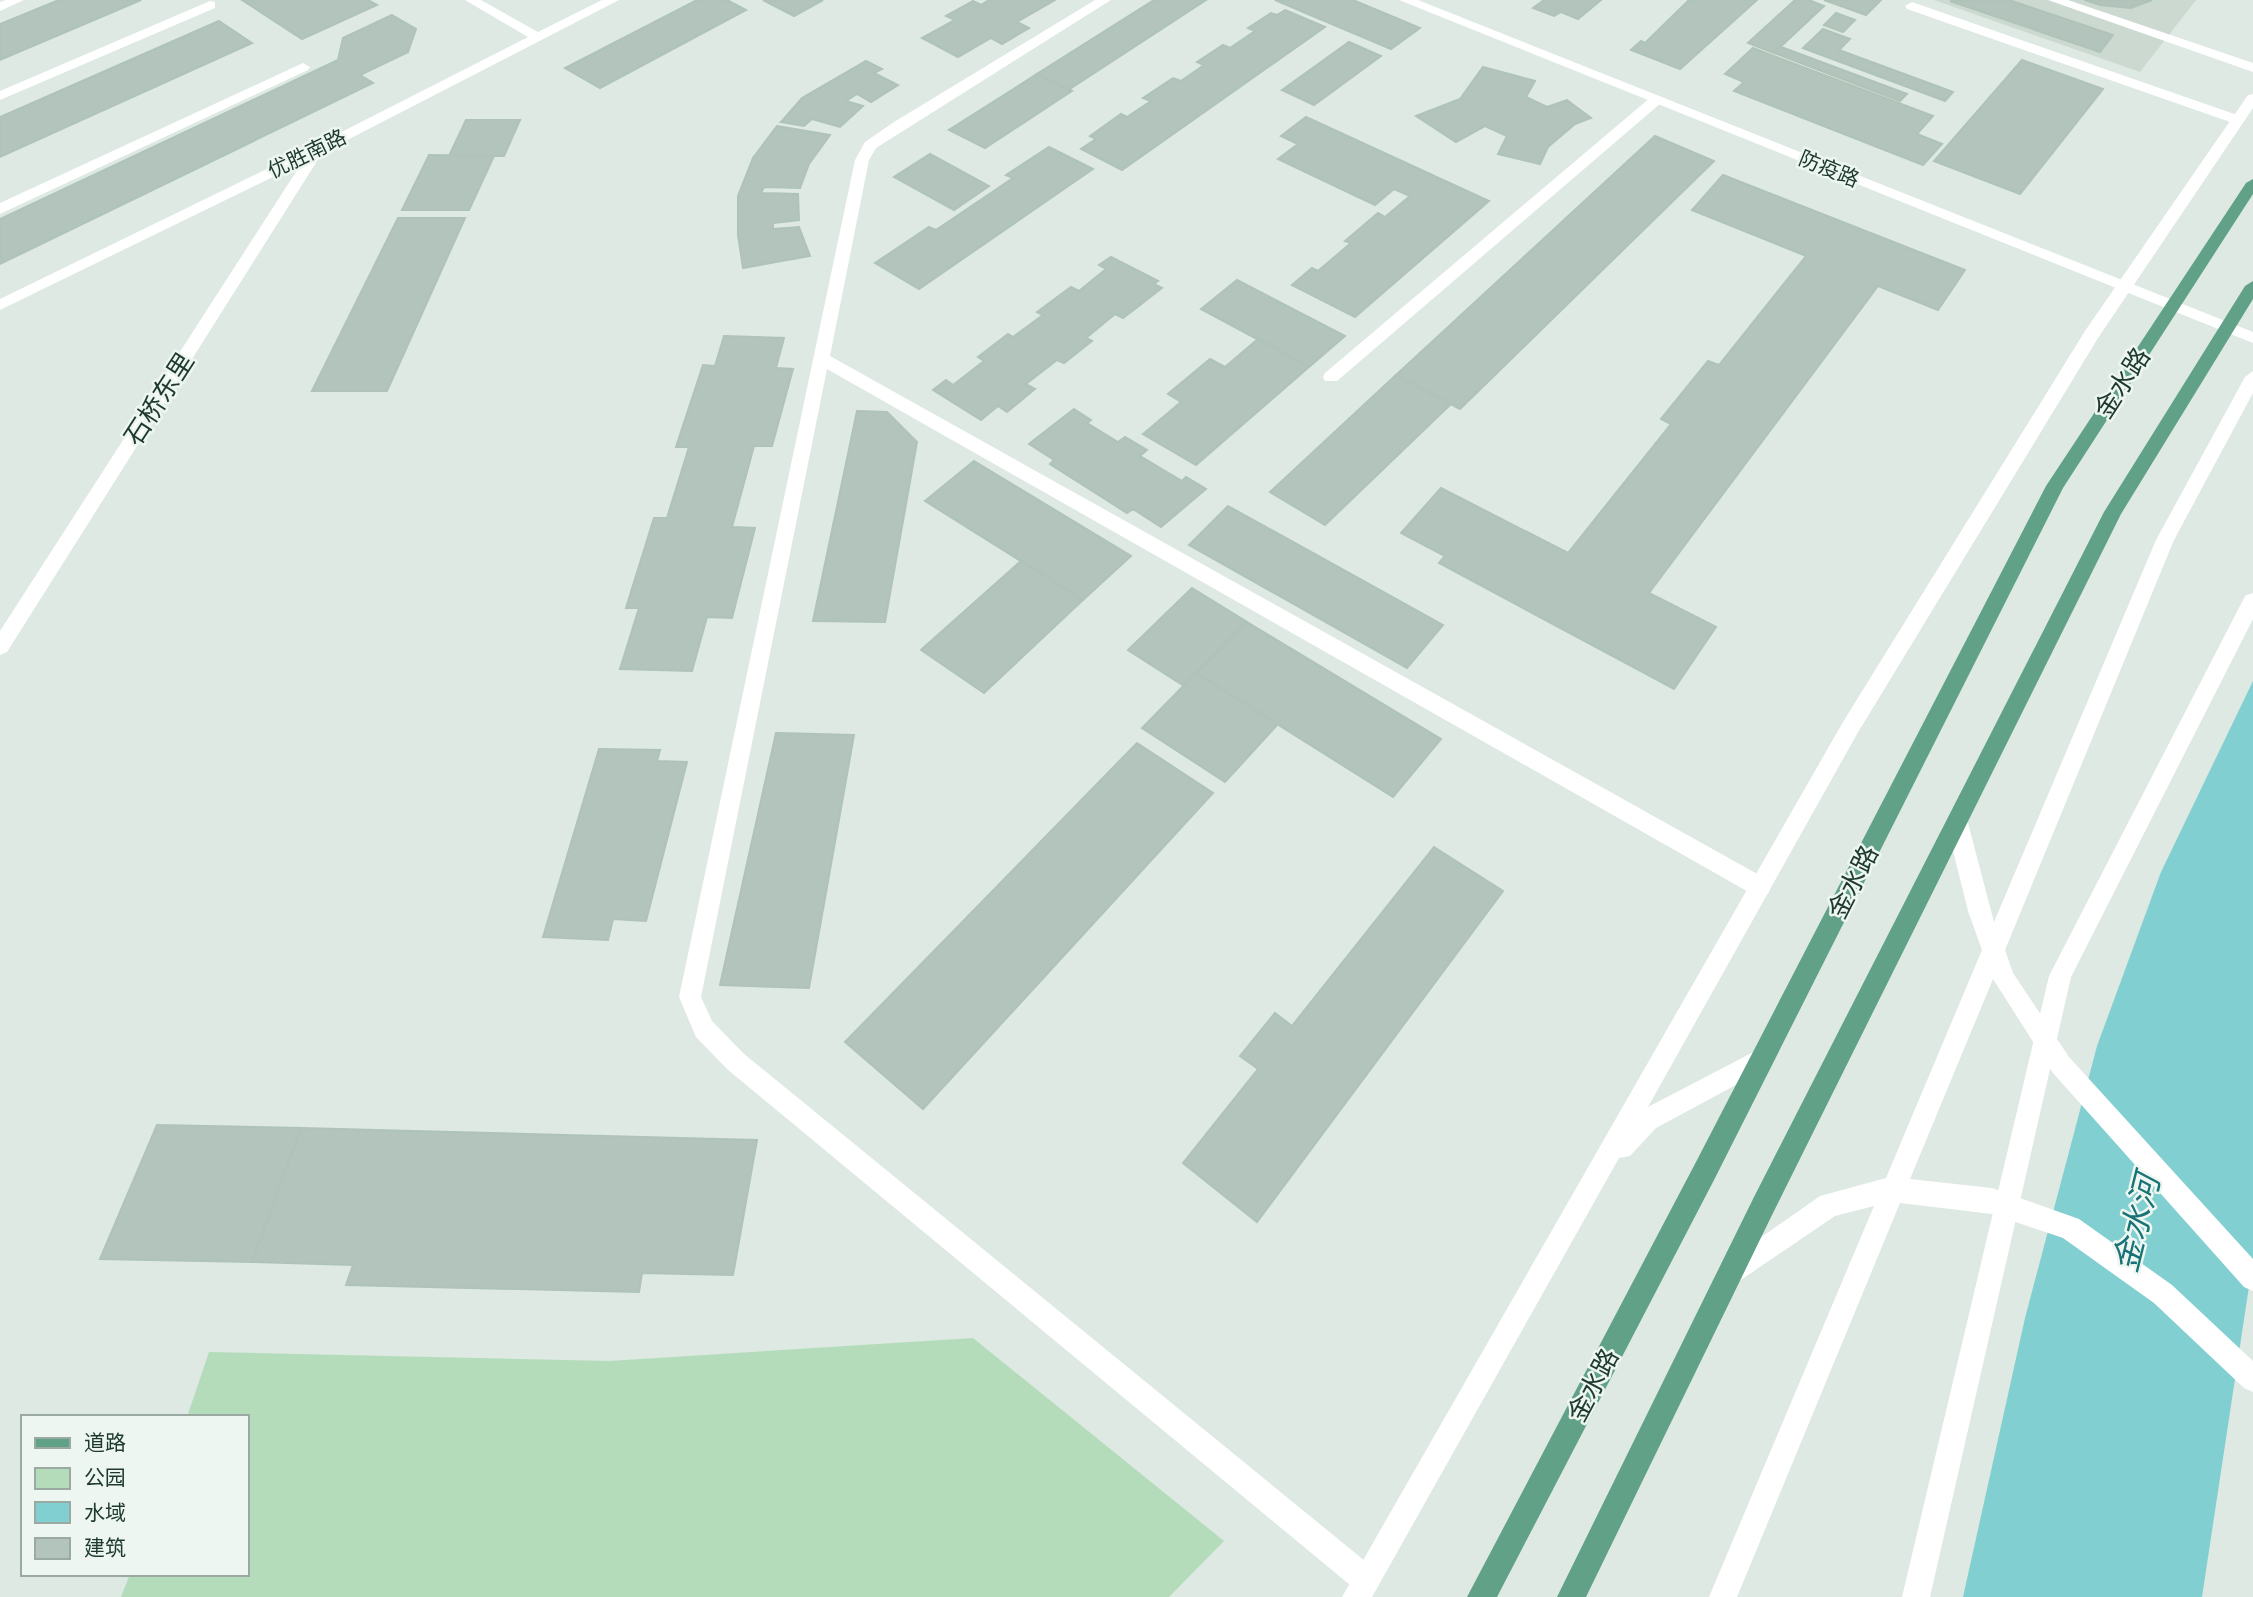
<svg xmlns="http://www.w3.org/2000/svg" width="2253" height="1597" font-family="Commissioner,'Noto Sans SC',sans-serif">
<style>
.built{fill:#cbd9d1}
.green{fill:#b4dcba}
.water{fill:#82cfd1}
.building{fill:#b2c4bb;stroke:#afc3b8;stroke-width:2}
.lines{fill:none;stroke-linecap:round;stroke-linejoin:round}
.lane{fill:#fff;fill-rule:evenodd}
.street{fill:#fff;fill-rule:evenodd}
.secondary{fill:#fff;fill-rule:evenodd}
.primary{fill:#60a188;fill-rule:evenodd}
.labels{text-anchor:middle;stroke-width:5;stroke-linejoin:round;paint-order:stroke}
.far-street-label{font-size:21px;fill:#1e392e;stroke:#edf6f0}
.street-label{font-size:26px;fill:#1e392e;stroke:#edf6f0}
.near-water-label{font-size:33px;font-style:italic;fill:#187276;stroke:#edf6f0}
</style>
<rect width="100%" height="100%" fill="#dde9e2"/>
<!-- built -->
<polygon class="built" points="1934,0 2196,0 2140,72"/>
<!-- green -->
<polygon class="green" points="973,1338 1224,1541 1169,1597 121,1597 130,1574 247,1574 247,1417 187,1417 209,1352 609,1361"/>
<!-- water -->
<polygon class="water" points="2253,681 2253,1260 2202,1597 1963,1597 2025,1318 2097,1046 2161,872"/>
<!-- building -->
<g class="building">
<polygon points="59,0 141,0 0,60 0,24"/>
<polygon points="242,0 368,0 377,5 302,39"/>
<polygon points="697,0 727,0 746,10 600,88 565,68"/>
<polygon points="763,0 823,0 794,16"/>
<polygon points="989,0 1055,0 1017,22 1029,28 1002,44 991,38 958,57 922,38 955,20 946,16 973,1 981,5"/>
<polygon points="1154,0 1206,0 1068,90 1037,74"/>
<polygon points="1275,0 1353,0 1420,28 1391,49"/>
<polygon points="1544,0 1601,0 1578,19 1561,12 1554,16 1533,8"/>
<polygon points="1689,0 1757,0 1680,69 1631,50 1641,41 1645,43"/>
<polygon points="1795,0 1809,0 1824,6 1774,53 1748,43"/>
<polygon points="1824,0 1881,0 1866,15"/>
<polygon points="2009,0 2113,35 2100,52 1950,1"/>
<polygon points="2085,0 2084,0 2152,0 2131,8 2100,5"/>
<polygon points="1285,10 1325,27 1122,170 1081,149 1096,139 1090,136 1121,114 1127,117 1151,101 1143,98 1173,78 1181,81 1204,65 1197,62 1223,45 1230,48 1255,31 1248,28 1271,13 1277,15"/>
<polygon points="1836,13 1855,20 1843,32 1824,25"/>
<polygon points="392,15 416,29 408,52 360,75 373,83 0,264 0,219 338,60 343,38"/>
<polygon points="219,21 252,43 0,157 0,117"/>
<polygon points="1823,29 1850,39 1839,50 1953,92 1945,101 1803,48"/>
<polygon points="1349,42 1381,56 1314,105 1282,90"/>
<polygon points="1781,47 1907,94 1900,101 1774,53"/>
<polygon points="1753,48 1933,116 1917,134 1942,144 1923,165 1734,91 1744,82 1725,74"/>
<polygon points="2022,60 2103,89 2020,194 1934,161"/>
<polygon points="866,61 882,69 874,73 898,85 871,102 857,94 846,101 863,106 840,127 812,119 804,126 781,122 802,98"/>
<polygon points="1483,67 1535,81 1526,97 1547,107 1567,100 1591,118 1575,124 1548,147 1540,164 1498,154 1507,136 1485,126 1456,142 1416,116 1460,99"/>
<polygon points="1037,74 1072,91 985,148 949,130"/>
<polygon points="1306,117 1489,201 1355,317 1292,285 1312,268 1318,271 1351,243 1345,241 1378,213 1385,217 1410,196 1394,189 1375,205 1278,159 1298,144 1281,136"/>
<polygon points="466,120 520,120 504,156 449,156"/>
<polygon points="777,126 830,135 809,164 800,188 764,187 761,193 798,194 799,220 773,223 773,229 799,227 810,256 743,268 738,235 738,196 753,158"/>
<polygon points="1655,136 1714,161 1460,409 1396,375"/>
<polygon points="1049,147 1093,169 919,289 875,263 929,227 936,230 1013,178 1006,175"/>
<polygon points="930,154 989,186 954,210 894,177"/>
<polygon points="429,155 494,156 469,210 402,210"/>
<polygon points="1723,175 1965,270 1938,310 1878,286 1649,593 1716,627 1674,689 1439,563 1445,556 1401,533 1441,488 1568,553 1671,424 1661,419 1708,361 1719,365 1806,256 1692,210"/>
<polygon points="398,218 465,218 387,391 312,391"/>
<polygon points="1111,257 1158,281 1154,284 1162,288 1123,318 1115,314 1086,338 1092,341 1064,363 1057,360 1026,384 1035,389 1007,412 998,406 981,420 933,390 946,380 953,385 984,361 978,357 1008,334 1013,337 1043,315 1037,312 1071,287 1079,291 1106,269 1099,265"/>
<polygon points="1237,280 1345,336 1309,367 1201,309"/>
<polygon points="724,336 784,338 776,368 793,369 772,446 754,446 732,527 755,528 732,618 707,617 692,671 620,669 639,608 626,608 654,518 667,518 689,447 676,447 703,365 715,366"/>
<polygon points="1258,339 1309,367 1196,465 1143,434 1181,402 1168,394 1210,359 1225,367"/>
<polygon points="1396,375 1451,404 1325,525 1270,492"/>
<polygon points="1074,409 1091,420 1087,423 1118,442 1125,437 1147,450 1140,456 1182,481 1186,477 1206,489 1161,527 1133,509 1127,513 1050,464 1054,460 1029,444"/>
<polygon points="857,411 887,412 917,442 885,622 813,621"/>
<polygon points="974,461 1131,556 1083,600 925,501"/>
<polygon points="1228,506 1443,625 1407,668 1189,545"/>
<polygon points="1021,561 1083,600 984,693 921,650"/>
<polygon points="1192,588 1247,622 1184,686 1128,650"/>
<polygon points="1247,622 1441,739 1393,797 1196,673"/>
<polygon points="1196,673 1278,724 1225,782 1142,728"/>
<polygon points="776,733 854,735 809,988 720,985"/>
<polygon points="1137,743 1213,793 923,1109 845,1042"/>
<polygon points="599,749 660,750 657,761 687,762 646,921 613,919 608,940 543,937"/>
<polygon points="1434,847 1503,891 1257,1222 1183,1163 1258,1069 1240,1056 1275,1013 1292,1026"/>
<polygon points="157,1125 301,1128 252,1262 100,1259"/>
<polygon points="301,1128 757,1140 733,1275 642,1273 639,1292 346,1285 353,1265 252,1262"/>
</g>
<g class="lines">
<!-- lane -->
<g class="lane">
<polygon points="6,0 24,0 0,11 0,2"/>
<polygon points="2048,0 2068,0 2253,63 2253,72"/>
<polygon points="210,1 215,2 215,8 0,100 0,91"/>
<polygon points="1912,2 2243,117 2245,120 2238,124 2233,123 1907,9 1905,6"/>
<polygon points="303,63 310,67 308,70 0,214 0,203"/>
<polygon points="1656,96 1663,100 1661,103 1337,381 1325,381 1323,377 1325,373 1651,97"/>
<polygon points="317,146 324,150 7,652 0,655 0,631 310,150"/>
<polygon points="2253,593 2253,619 2071,977 1930,1597 1902,1597 2049,976 2243,600 2246,595"/>
</g>
<!-- street -->
<g class="street">
<polygon points="1095,0 1111,0 876,148 869,160 830,356 1768,880 1771,887 1768,894 1760,897 1752,894 827,369 701,997 712,1021 743,1053 1376,1570 1380,1580 1376,1590 1366,1594 1356,1590 727,1069 696,1037 679,997 855,160 865,142 894,122"/>
<polygon points="1399,0 1418,0 2253,332 2253,343"/>
</g>
<!-- secondary -->
<g class="secondary">
<polygon points="465,0 481,0 538,32 602,0 619,0 322,153 0,310 0,299 312,147 528,37"/>
<polygon points="2253,94 2253,108 2098,338 1857,734 1648,1107 1763,1047 1771,1050 1775,1058 1771,1066 1656,1128 1630,1156 1619,1158 1372,1597 1342,1597 1843,722 2085,331 2248,95"/>
<polygon points="2253,371 2253,393 2174,540 2005,950 2013,973 2069,1057 2253,1259 2253,1291 2244,1287 2053,1073 1993,979 1910,1179 1992,1188 2079,1219 2172,1285 2253,1361 2253,1392 2244,1388 2154,1303 2063,1238 1992,1214 1900,1203 1737,1597 1709,1597 1874,1206 1835,1216 1729,1288 1720,1284 1716,1275 1720,1266 1820,1196 1886,1178 1982,950 1968,911 1946,823 1949,817 1957,814 1965,817 1968,823 1994,922 2156,540 2245,377"/>
</g>
<!-- primary -->
<g class="primary">
<polygon points="2253,179 2253,194 2063,488 1714,1180 1497,1597 1467,1597 1696,1162 2046,486 2246,183"/>
<polygon points="2253,281 2253,299 2121,514 1772,1215 1586,1597 1557,1597 1754,1197 2104,512 2245,286"/>
</g>
</g>
<g class="labels">
<!-- far-street labels -->
<g class="far-street-label">
<text transform="translate(307 154) rotate(-26)" y="7">优胜南路</text>
<text transform="translate(1829 169) rotate(22)" y="7">防疫路</text>
</g>
<!-- street labels -->
<g class="street-label">
<text transform="translate(2122 383) rotate(-57)" y="9">金水路</text>
<text transform="translate(159 399) rotate(-57)" y="9">石桥东里</text>
<text transform="translate(1853 882) rotate(-63)" y="9">金水路</text>
<text transform="translate(1593 1385) rotate(-62)" y="9">金水路</text>
</g>
<!-- near-water labels -->
<g class="near-water-label">
<text transform="translate(2136 1223) rotate(-76)" y="12">金水河</text>
</g>
</g>
<!-- legend -->
<rect x="21" y="1415" width="228" height="161" fill="#edf6f0" stroke="#9aaaa2" stroke-width="2"/>
<rect x="35" y="1438" width="35" height="10" fill="#60a188" stroke="#9aaaa2" stroke-width="2"/>
<text x="84" y="1450" font-size="21" fill="#1e392e">道路</text>
<rect x="35" y="1468" width="35" height="21" fill="#b4dcba" stroke="#9aaaa2" stroke-width="2"/>
<text x="84" y="1485" font-size="21" fill="#1e392e">公园</text>
<rect x="35" y="1502" width="35" height="21" fill="#82cfd1" stroke="#9aaaa2" stroke-width="2"/>
<text x="84" y="1520" font-size="21" fill="#1e392e">水域</text>
<rect x="35" y="1538" width="35" height="21" fill="#b2c4bb" stroke="#9aaaa2" stroke-width="2"/>
<text x="84" y="1555" font-size="21" fill="#1e392e">建筑</text>
</svg>
